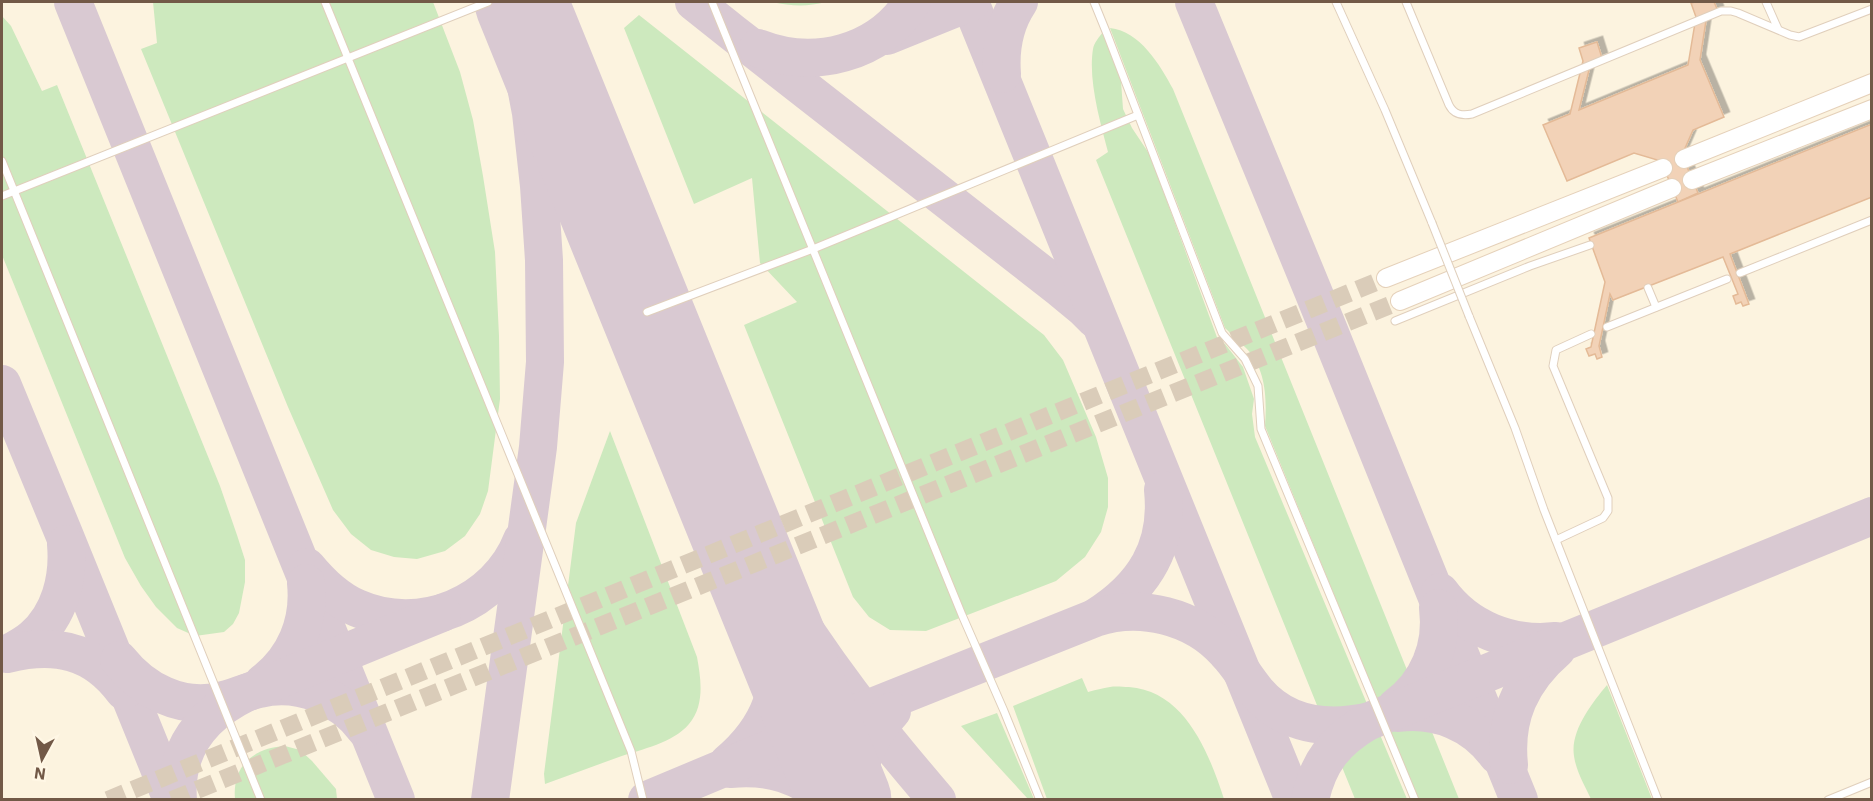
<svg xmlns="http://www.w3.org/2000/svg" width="1873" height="801" font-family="'IBM Plex Sans',sans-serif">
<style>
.green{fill:#cde9be}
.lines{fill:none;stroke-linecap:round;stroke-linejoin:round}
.taxiway{stroke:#d9c9d2;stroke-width:38}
.runway{stroke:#d9c9d2;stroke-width:93}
.building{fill:#f2d2b7;stroke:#e4ba97;stroke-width:1.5;filter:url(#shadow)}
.secondary-tunnel{stroke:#daccb9;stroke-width:18;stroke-dasharray:18 9;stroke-linecap:butt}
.lane-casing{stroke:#e0cfbc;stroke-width:9}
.secondary-casing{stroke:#e5d1ba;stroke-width:20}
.lane{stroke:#fff;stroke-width:7}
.secondary{stroke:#fff;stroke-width:18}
.lane-bridge-casing{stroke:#e0cfbc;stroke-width:9;stroke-linecap:butt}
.lane-bridge{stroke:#fff;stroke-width:7}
</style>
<defs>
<filter id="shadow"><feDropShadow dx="5.5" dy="-5.5" stdDeviation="0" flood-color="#0004"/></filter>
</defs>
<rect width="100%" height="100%" fill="#fcf3df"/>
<!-- green -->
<g class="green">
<polygon points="153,2 433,2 460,72 473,120 483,176 495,252 499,336 500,399 488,491 480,514 465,536 445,551 417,559 394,557 371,550 351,534 333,510 288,407 141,49 157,43"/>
<path d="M772,2H826C807,7 791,6 772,2Z"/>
<polygon points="639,15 1044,335 1063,360 1096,437 1108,478 1108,507 1101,532 1085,557 1056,581 926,631 890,630 869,617 853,597 744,325 797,302 760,263 752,178 694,204 624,28"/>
<polygon points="2,16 11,26 42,91 57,85 220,486 237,535 245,560 245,582 239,613 233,624 224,632 195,636 177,628 156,607 141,586 125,558 2,255"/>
<path d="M1110,28C1140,31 1160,65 1173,89L1459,799H1419L1412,785L1265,426C1267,399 1266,368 1246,348C1239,341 1232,335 1225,328Z"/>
<path d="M1103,32L1121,81L1123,109L1132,128L1150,155L1218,340L1225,344L1243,367L1254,399L1252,414L1255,437L1407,799H1355L1096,160L1108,152C1100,121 1088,80 1093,49C1094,43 1099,37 1103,32Z"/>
<path d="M610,431L697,657C701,679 705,705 689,724C673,743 642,749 619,757C594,766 570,775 545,784L544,774L576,523Z"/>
<path d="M1082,678L1088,692C1095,690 1103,688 1110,687C1116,686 1123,687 1129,687C1185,691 1209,753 1224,799H1047L1013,706Z"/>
<path d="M1607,685L1652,799H1591C1585,786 1576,771 1574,756C1570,731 1592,703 1607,685Z"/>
<polygon points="997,713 1034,799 1028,799 961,726"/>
<path d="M285,746L300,750L312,761L336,789L337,799H235C232,766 253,748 285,746Z"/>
</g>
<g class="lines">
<!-- taxiway -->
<g class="taxiway">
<polyline points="73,2 396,800"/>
<polyline points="694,2 733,33 1061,289 1084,308 1095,319"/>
<polyline points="970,2 1294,800"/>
<polyline points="1194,2 1313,291 1519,800"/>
<polyline points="887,36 971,2"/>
<path d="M758,48C814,70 879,54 912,2"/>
<path d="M1002,74C1000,48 1005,23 1019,2"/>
<polyline points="2,384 64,534 172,800"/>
<path d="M697,435C722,484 746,533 774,580C820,659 877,730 937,800"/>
<path d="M307,567C321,584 336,599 357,608C420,636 497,604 522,540"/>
<path d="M1440,592C1467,629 1511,646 1556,641"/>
<path d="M1096,617C1144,587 1169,547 1163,490"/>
<path d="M9,653C17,649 26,644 33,638C60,615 69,578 66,544"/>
<path d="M7,654C55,642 94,650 124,691"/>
<path d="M119,660C143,690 180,710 220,701C233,698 246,692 259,689C298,679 342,697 365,729"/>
<path d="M263,683C295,659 310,622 306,583"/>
<path d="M1396,707C1428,684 1443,646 1438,608"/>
<path d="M1398,713C1437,708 1474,723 1497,755"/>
<path d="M728,763C771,727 784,686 777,631"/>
<path d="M1509,765C1504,717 1521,680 1557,649"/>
<path d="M730,769C770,765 799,775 830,800"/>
<path d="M178,800C174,749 203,714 246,693L442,613"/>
<polyline points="490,800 538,447 545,362 544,260 539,186 531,113 510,2"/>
<path d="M647,800L817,729L1095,618C1140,603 1194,616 1226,652C1238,664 1246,679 1257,692C1285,725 1327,730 1367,722"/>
<path d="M856,800C856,765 868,736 892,711"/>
<path d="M1310,800C1318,762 1335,741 1367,722L1872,516"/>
</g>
<!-- runway -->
<polyline class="runway" points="521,2 845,800"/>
</g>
<!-- building -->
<g class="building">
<polygon points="1695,2 1714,2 1718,11 1707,14 1700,60 1724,117 1693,130 1682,155 1698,193 1678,202 1661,161 1634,153 1567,181 1543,125 1570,114 1583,61 1579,48 1597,42 1602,58 1591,62 1579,110 1688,65 1696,17 1691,3"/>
<polygon points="1872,124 1872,197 1730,254 1749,304 1743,306 1741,302 1736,304 1733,296 1738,294 1723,257 1613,300 1610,294 1599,346 1602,357 1597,359 1595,354 1589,356 1586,349 1591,347 1605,282 1589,238"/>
</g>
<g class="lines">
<!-- secondary-tunnel -->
<g class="secondary-tunnel">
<polyline points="108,800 1386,278"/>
<polyline points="172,800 1400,301"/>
</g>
<!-- lane casing -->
<g class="lane-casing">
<g id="lane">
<polyline points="325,2 631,751 643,800"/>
<polyline points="712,2 962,615 1004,711 1040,800"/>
<polyline points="1094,2 1107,34 1222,333 1245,359 1258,386 1261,429 1415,800"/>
<polyline points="1336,2 1385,110 1432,223"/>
<path d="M1406,2L1449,105C1454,115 1462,116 1472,114L1721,11H1731L1738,13L1790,35L1799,37L1872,9"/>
<polyline points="1766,2 1778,29"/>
<polyline points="2,161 261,800"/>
<polyline points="2,196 488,2"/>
<polyline points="1740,273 1872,220"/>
<polyline points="1648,288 1656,307"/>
<polyline points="647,312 813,249 1138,115"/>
<polyline points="1469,316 1515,428 1544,510 1658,800"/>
<polyline points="1395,321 1530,266 1590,245"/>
<polyline points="1607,327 1727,279"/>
<polyline points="1556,540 1603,518 1608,511 1608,498 1553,366 1556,350 1591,334"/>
<polyline points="1828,800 1872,782"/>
</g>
</g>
<!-- secondary casing -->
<g class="secondary-casing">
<g id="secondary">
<polyline points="1684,159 1872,83"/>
<polyline points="1692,180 1872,109"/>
<polyline points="1386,278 1663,168"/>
<polyline points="1400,301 1672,188"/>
</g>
</g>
<!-- lane -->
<use href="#lane" class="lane"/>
<!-- secondary -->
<use href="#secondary" class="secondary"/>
<!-- lane-bridge casing -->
<g class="lane-bridge-casing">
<polyline id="lane-bridge" points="1432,223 1469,316"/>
</g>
<!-- lane-bridge -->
<use href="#lane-bridge" class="lane-bridge"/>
</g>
<!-- border -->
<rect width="1873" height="801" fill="none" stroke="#725947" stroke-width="6"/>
<!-- north arrow -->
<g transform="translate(42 759) rotate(188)" stroke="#fff7e5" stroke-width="4.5" paint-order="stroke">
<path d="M0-4.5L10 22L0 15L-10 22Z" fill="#725947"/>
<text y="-9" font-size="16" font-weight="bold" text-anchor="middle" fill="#725947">N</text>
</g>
</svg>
